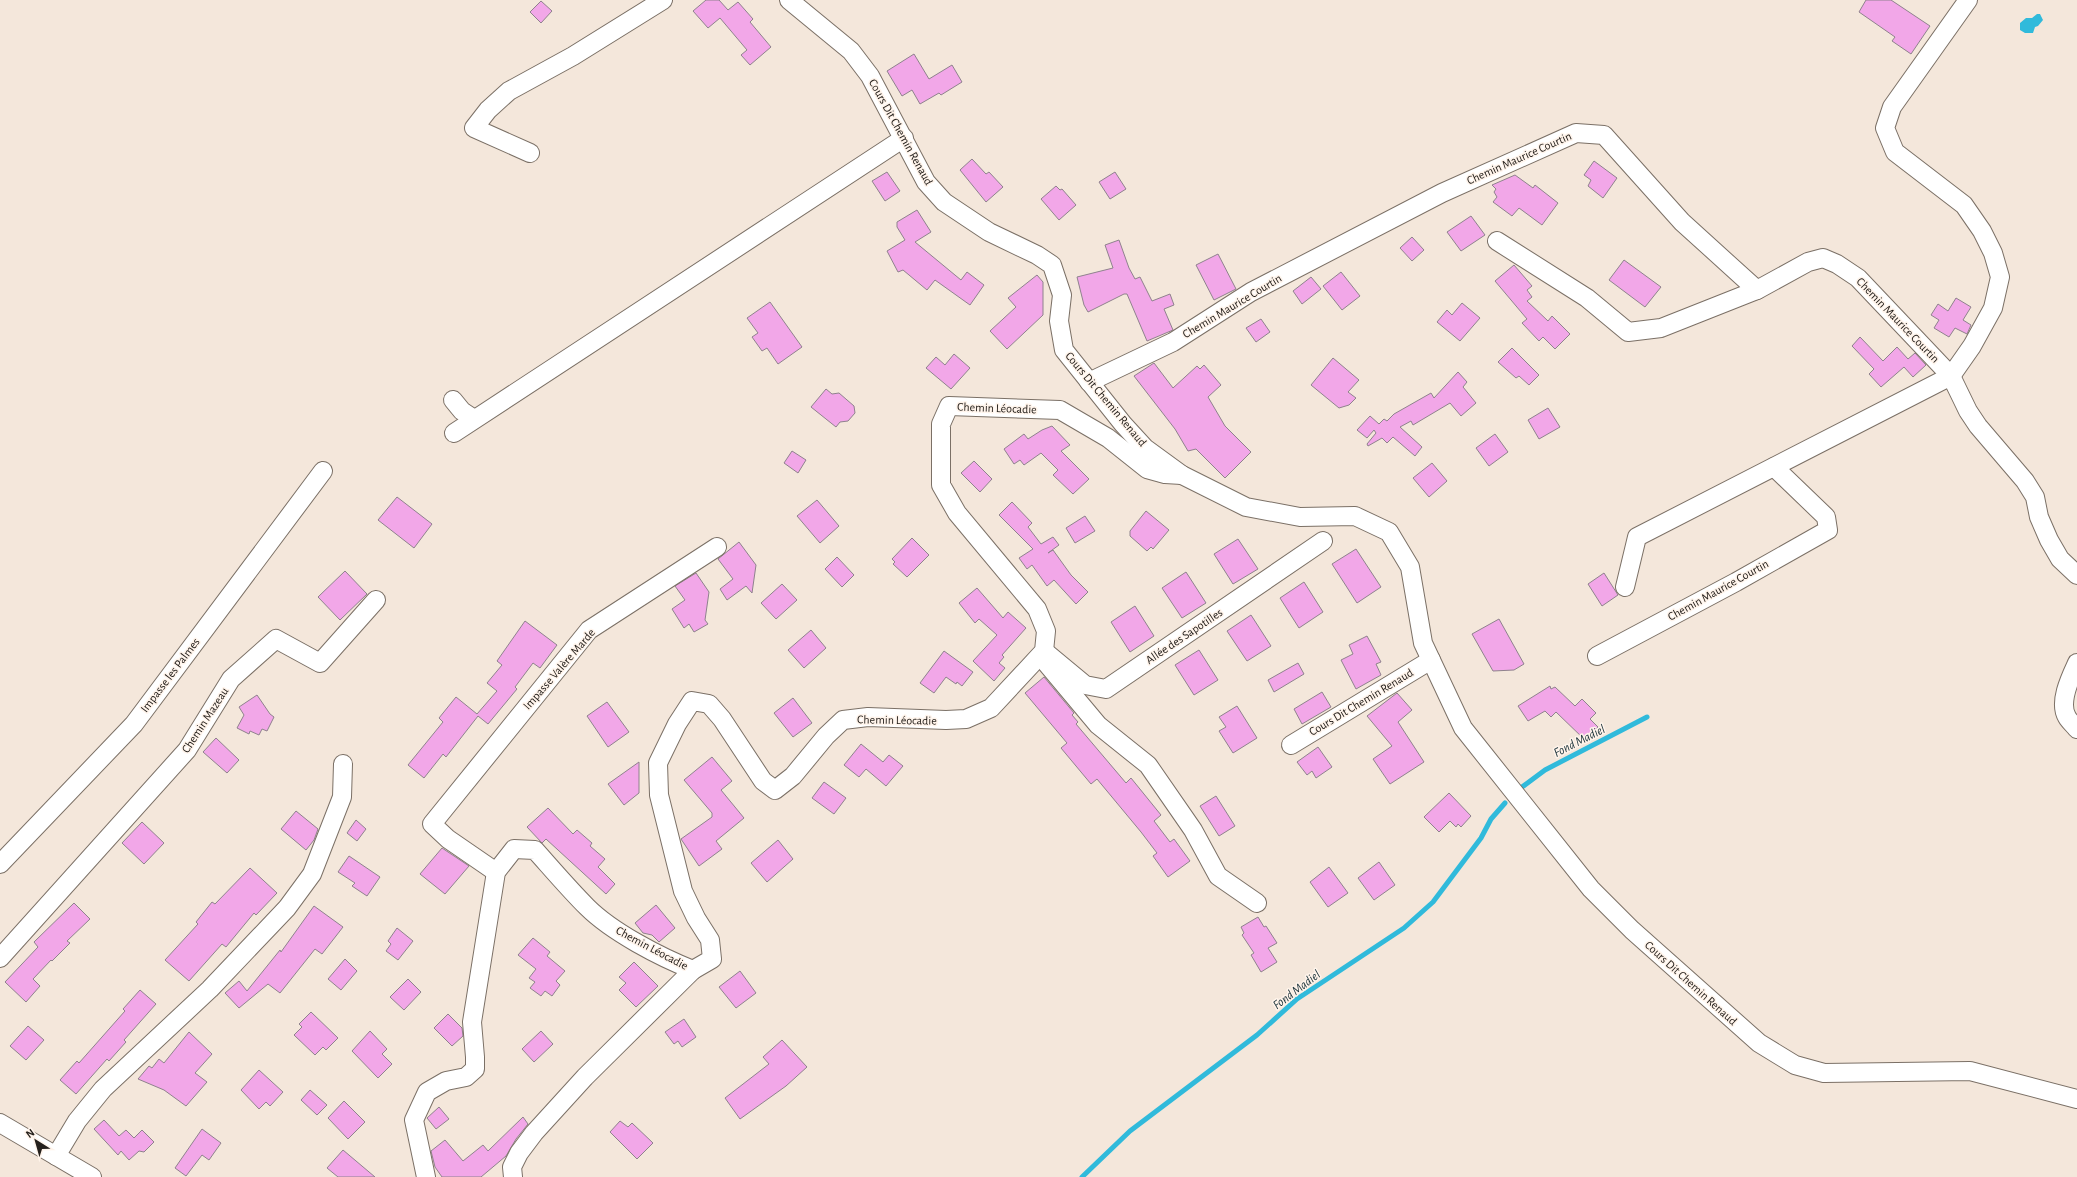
<svg xmlns="http://www.w3.org/2000/svg" width="2077" height="1177" font-family="'Alegreya Sans',sans-serif">
<style>
.water{fill:#30badb}
.lines{fill:none;stroke-linecap:round;stroke-linejoin:round}
.stream{stroke:#30badb;stroke-width:5}
.building{fill:#f2a7e8;stroke:#8f828d}
.minor-casing{stroke:#7b7066;stroke-width:20}
.minor{stroke:#fff;stroke-width:18}
.labels{text-anchor:middle;stroke-width:3;stroke-linejoin:round;paint-order:stroke}
.street-label{font-size:12px;fill:#25201c;stroke:#fff4eb}
.water-label{font-size:13px;font-style:italic;fill:#20363d;stroke:#fff4eb}
</style>
<rect width="100%" height="100%" fill="#f4e7db"/>
<!-- water -->
<polygon class="water" points="2037,14 2040,14 2043,20 2038,26 2035,27 2033,33 2025,33 2020,30 2020,23 2026,18 2032,18"/>
<g class="lines">
<!-- stream -->
<g class="stream">
<polyline points="1522,787 1545,770 1647,717"/>
<polyline points="1082,1177 1130,1131 1257,1035 1297,999 1404,928 1433,902 1481,838 1491,819 1505,803"/>
</g>
</g>
<!-- building -->
<g class="building">
<polygon points="706,0 719,0 728,10 738,2 753,19 750,22 771,47 750,65 741,55 747,50 720,18 708,28 693,11"/>
<polygon points="1866,0 1891,0 1930,26 1911,54 1892,41 1895,37 1859,12"/>
<polygon points="541,1 552,11 541,23 530,12"/>
<polygon points="914,54 929,79 952,65 962,82 941,95 939,93 920,104 912,90 902,96 887,71"/>
<polygon points="972,159 986,174 989,172 1003,187 986,202 960,170"/>
<polygon points="1594,161 1617,178 1603,198 1588,186 1591,180 1584,175"/>
<polygon points="887,172 900,191 885,201 872,181"/>
<polygon points="1115,172 1126,189 1110,199 1099,182"/>
<polygon points="1515,175 1533,188 1535,185 1558,203 1542,225 1519,208 1512,216 1493,202 1497,197 1494,192 1496,189 1492,185"/>
<polygon points="1056,186 1060,190 1062,189 1076,205 1059,220 1041,199"/>
<polygon points="917,210 931,232 915,242 961,280 967,272 984,285 970,305 935,280 927,290 903,270 898,272 887,251 905,240 897,227 897,222"/>
<polygon points="1471,216 1485,235 1461,251 1447,232"/>
<polygon points="1412,237 1424,250 1412,261 1400,248"/>
<polygon points="1119,240 1129,268 1135,279 1140,277 1152,301 1170,294 1174,305 1164,309 1173,330 1147,341 1127,294 1124,294 1088,312 1084,305 1077,277 1113,268 1105,245"/>
<polygon points="1218,254 1236,289 1214,300 1196,265"/>
<polygon points="1624,260 1661,287 1645,307 1609,280"/>
<polygon points="1514,265 1532,286 1527,290 1532,297 1527,301 1548,321 1552,316 1570,334 1555,349 1543,337 1539,341 1522,323 1527,319 1495,281"/>
<polygon points="1341,272 1360,296 1342,310 1323,286"/>
<polygon points="1037,275 1043,282 1043,315 1007,349 990,331 1016,307 1008,298"/>
<polygon points="1311,277 1321,289 1302,304 1293,291"/>
<polygon points="1956,298 1971,307 1963,320 1971,325 1967,334 1955,328 1949,337 1934,328 1939,320 1931,315 1938,304 1948,311"/>
<polygon points="770,302 802,347 778,364 767,348 762,351 752,337 758,333 747,318"/>
<polygon points="1462,303 1480,318 1460,341 1437,322 1447,310 1452,315"/>
<polygon points="1261,319 1270,332 1256,342 1246,328"/>
<polygon points="1860,337 1883,361 1897,347 1908,359 1915,353 1926,365 1913,377 1904,367 1881,387 1869,374 1874,369 1852,346"/>
<polygon points="1512,348 1539,375 1529,385 1519,376 1516,378 1498,362"/>
<polygon points="954,354 970,368 951,389 926,368 936,357 945,365"/>
<polygon points="1333,358 1359,380 1348,392 1356,398 1349,405 1339,408 1311,385"/>
<polygon points="1154,363 1173,388 1197,366 1200,369 1204,365 1221,385 1208,397 1225,426 1251,452 1225,478 1196,449 1188,451 1175,429 1134,376"/>
<polygon points="1458,372 1467,382 1463,387 1476,403 1461,416 1450,403 1413,425 1411,421 1400,427 1422,447 1415,456 1393,437 1387,443 1382,438 1368,446 1367,444 1376,433 1374,430 1367,438 1357,430 1370,416 1379,424 1384,419 1387,421 1394,414 1431,393 1434,398"/>
<polygon points="826,389 832,394 839,393 854,406 855,413 848,421 840,422 836,427 811,407"/>
<polygon points="1548,408 1560,427 1539,439 1528,420"/>
<polygon points="1052,426 1070,445 1061,451 1089,479 1073,494 1053,475 1058,470 1041,453 1024,465 1020,460 1014,464 1004,449 1024,434 1028,439 1042,430"/>
<polygon points="1495,434 1508,452 1489,466 1476,448"/>
<polygon points="792,451 806,460 798,473 784,463"/>
<polygon points="974,461 992,479 980,492 961,473"/>
<polygon points="1432,463 1447,481 1429,497 1413,478"/>
<polygon points="397,497 432,524 414,548 378,520"/>
<polygon points="817,500 839,526 820,543 797,516"/>
<polygon points="1012,502 1032,523 1028,527 1041,544 1053,537 1059,545 1048,553 1053,550 1071,575 1088,592 1076,604 1054,580 1047,586 1032,565 1027,569 1019,558 1033,549 999,515"/>
<polygon points="1146,511 1169,530 1153,549 1151,547 1147,551 1130,536 1130,531"/>
<polygon points="1085,516 1095,531 1075,543 1066,528"/>
<polygon points="912,538 929,555 907,577 893,564 895,562 892,559"/>
<polygon points="1238,539 1258,569 1233,584 1214,554"/>
<polygon points="739,542 756,565 752,593 746,586 727,600 720,589 733,579 718,559"/>
<polygon points="1356,549 1381,587 1357,603 1332,564"/>
<polygon points="837,557 854,575 842,587 825,569"/>
<polygon points="345,571 367,594 340,620 318,597"/>
<polygon points="1186,572 1206,603 1182,618 1162,588"/>
<polygon points="696,573 709,592 705,620 708,624 694,632 689,624 684,628 672,609 685,600 675,586"/>
<polygon points="1604,573 1618,595 1602,606 1588,584"/>
<polygon points="1304,582 1323,612 1299,628 1280,598"/>
<polygon points="782,584 797,600 776,619 761,603"/>
<polygon points="977,588 1003,618 1008,612 1026,628 1002,655 1004,657 999,663 1005,668 994,681 973,661 997,635 979,619 975,623 959,603"/>
<polygon points="1135,606 1154,636 1130,652 1111,622"/>
<polygon points="1251,615 1271,646 1247,661 1227,631"/>
<polygon points="1499,619 1524,664 1514,670 1493,671 1472,634"/>
<polygon points="525,621 557,645 540,668 533,663 515,687 517,689 488,724 478,716 446,757 443,754 424,778 408,765 443,722 439,718 456,697 477,714 497,691 487,683 502,665 497,661"/>
<polygon points="811,630 826,648 804,668 788,650"/>
<polygon points="1367,636 1381,662 1376,664 1381,675 1356,689 1341,660 1353,654 1349,645"/>
<polygon points="1199,650 1218,680 1194,695 1175,665"/>
<polygon points="944,651 973,672 962,686 957,682 956,684 946,677 934,693 920,683"/>
<polygon points="1298,663 1304,674 1274,692 1268,680"/>
<polygon points="1044,677 1074,713 1072,715 1078,722 1076,724 1126,783 1131,778 1161,815 1154,821 1170,842 1174,839 1190,861 1168,877 1153,856 1157,853 1141,832 1097,779 1091,784 1061,748 1067,743 1025,693"/>
<polygon points="1550,686 1551,689 1555,687 1575,706 1582,699 1596,713 1590,719 1598,727 1585,740 1556,712 1551,717 1545,711 1528,721 1518,706"/>
<polygon points="1322,692 1331,707 1302,724 1294,709"/>
<polygon points="1397,693 1412,710 1398,722 1424,762 1390,784 1373,759 1392,746 1367,716"/>
<polygon points="257,695 270,714 274,717 267,731 262,729 259,735 250,731 249,734 237,728 244,715 239,707"/>
<polygon points="793,698 812,723 793,737 774,713"/>
<polygon points="607,702 629,732 608,747 587,716"/>
<polygon points="1237,706 1257,738 1233,753 1219,731 1226,727 1219,717"/>
<polygon points="216,738 239,760 227,773 203,752"/>
<polygon points="861,744 883,762 889,755 903,766 886,786 866,769 859,777 844,765"/>
<polygon points="1318,747 1332,767 1316,778 1312,771 1307,775 1297,762"/>
<polygon points="712,757 732,781 721,790 744,818 716,841 722,849 699,866 681,839 712,817 712,813 684,780"/>
<polygon points="639,762 639,793 624,805 608,784"/>
<polygon points="824,782 846,798 834,814 812,798"/>
<polygon points="1449,793 1471,816 1461,827 1458,824 1456,827 1450,821 1439,832 1424,817"/>
<polygon points="1216,796 1235,826 1219,836 1200,806"/>
<polygon points="548,808 573,834 577,830 592,843 590,846 605,859 598,867 615,884 606,894 546,839 542,843 527,827"/>
<polygon points="296,811 318,829 314,840 306,850 281,829"/>
<polygon points="356,820 366,829 357,841 347,833"/>
<polygon points="142,822 164,843 144,864 122,843"/>
<polygon points="778,840 793,859 767,882 751,863"/>
<polygon points="442,848 469,866 445,894 420,874"/>
<polygon points="349,856 380,877 367,896 352,886 355,883 338,872"/>
<polygon points="1379,862 1395,885 1374,900 1358,878"/>
<polygon points="1329,867 1348,893 1328,907 1310,882"/>
<polygon points="250,868 277,893 256,915 254,913 226,947 222,944 189,981 165,960 198,924 196,922 212,902 215,904"/>
<polygon points="74,903 90,919 67,941 70,943 52,961 51,960 33,979 40,986 26,1002 5,982 38,947 34,942"/>
<polygon points="656,905 675,928 659,942 652,935 643,933 635,923"/>
<polygon points="314,906 343,927 322,954 315,949 280,993 268,984 239,1008 225,993 239,981 247,991 280,950 281,952"/>
<polygon points="1258,917 1264,927 1266,926 1277,943 1268,948 1277,962 1261,972 1251,955 1254,953 1242,935 1244,933 1241,927"/>
<polygon points="397,928 413,941 398,960 386,951 391,944 388,941"/>
<polygon points="533,938 550,952 547,956 565,971 556,981 560,985 552,996 545,991 541,996 530,988 535,982 529,978 536,969 518,955"/>
<polygon points="345,959 357,971 341,990 328,979"/>
<polygon points="634,962 658,986 636,1007 619,990 626,983 619,977"/>
<polygon points="740,971 756,993 736,1008 719,987"/>
<polygon points="408,979 421,992 404,1010 390,997"/>
<polygon points="140,990 156,1004 124,1040 126,1042 109,1061 107,1059 76,1094 60,1080 77,1061 79,1063 125,1011 123,1009"/>
<polygon points="311,1012 338,1038 326,1050 323,1047 315,1055 294,1035 302,1027 299,1024"/>
<polygon points="448,1014 462,1028 463,1036 452,1046 434,1028"/>
<polygon points="684,1019 696,1037 682,1047 678,1041 674,1044 665,1032"/>
<polygon points="28,1026 44,1040 26,1060 10,1046"/>
<polygon points="370,1031 387,1049 382,1054 392,1064 378,1078 352,1051"/>
<polygon points="541,1031 553,1044 534,1062 522,1049"/>
<polygon points="189,1032 212,1054 195,1073 207,1082 186,1106 164,1090 138,1079 149,1066 152,1068 159,1059 164,1063"/>
<polygon points="782,1040 807,1067 786,1086 740,1119 725,1098 769,1064 763,1057"/>
<polygon points="259,1070 283,1092 270,1106 266,1102 259,1109 241,1090"/>
<polygon points="310,1090 327,1105 317,1115 301,1100"/>
<polygon points="344,1101 365,1122 348,1139 328,1118"/>
<polygon points="439,1107 449,1119 436,1129 427,1118"/>
<polygon points="523,1117 528,1124 516,1139 506,1156 481,1177 442,1177 435,1167 431,1151 445,1140 463,1161 483,1145 488,1151"/>
<polygon points="104,1120 119,1136 126,1130 134,1138 142,1130 154,1142 144,1152 139,1151 129,1160 121,1151 118,1155 94,1129"/>
<polygon points="620,1121 628,1127 632,1123 653,1143 637,1159 610,1132"/>
<polygon points="202,1129 221,1143 209,1160 202,1155 186,1176 175,1168"/>
<polygon points="343,1150 375,1177 338,1177 327,1168"/>
</g>
<g class="lines">
<!-- minor casing -->
<g class="minor-casing">
<g id="minor">
<polyline points="789,0 851,51 870,76 926,182 944,202 989,232 1037,255 1052,265 1062,295 1059,321 1064,350 1123,424 1145,448 1182,475 1246,507 1300,517 1355,516 1389,532 1410,567 1423,643 1463,728 1591,889 1632,930 1759,1043 1795,1065 1824,1073 1970,1071 2077,1099"/>
<polyline points="530,153 474,128 488,110 509,91 573,56 663,0"/>
<polyline points="1497,241 1587,298 1628,332 1661,328 1757,290"/>
<polyline points="1089,382 1173,342 1251,292 1442,193 1576,133 1604,135 1682,222 1757,290 1808,262 1823,258 1837,264 1858,278 1951,376 1968,411 1978,426 2025,481 2035,497 2039,517 2049,540 2060,559 2077,575"/>
<polyline points="453,400 462,411 474,419"/>
<polyline points="454,433 904,138"/>
<polyline points="1625,587 1637,537 1951,376 1972,346 1993,308 2000,277 1993,253 1982,231 1964,205 1895,152 1885,128 1892,107 1968,0"/>
<polyline points="1044,651 1085,685 1106,689 1323,541"/>
<polyline points="1597,656 1736,582 1828,530 1826,517 1774,467"/>
<path d="M2077,663C2071,676 2058,702 2067,717C2069,721 2074,725 2077,729"/>
<polyline points="1047,664 1098,725 1148,765 1193,830 1218,876 1257,903"/>
<polyline points="1291,745 1431,660"/>
<polyline points="0,864 134,724 323,471"/>
<polyline points="496,872 448,839 432,824 589,630 717,547"/>
<polyline points="0,958 187,750 231,679 276,639 320,663 376,600"/>
<polyline points="0,1123 92,1177"/>
<polyline points="56,1156 77,1121 103,1089 210,989 287,908 312,874 342,797 343,764"/>
<path d="M426,1177L414,1120L427,1092L446,1081L466,1077L475,1069V1057L472,1022L496,872L514,849L535,850C552,869 569,889 587,907C612,932 660,957 693,970L712,959L710,940L696,918L683,891L659,795L658,763L677,724L692,701L709,704L722,719L763,781L775,790L793,776L826,736L843,720L868,717L946,720L966,719L991,708L1044,651L1046,631L1037,609L957,513L941,485V424L949,406L1060,410L1108,438L1147,469L1165,474L1182,475"/>
<polyline points="513,1177 512,1167 519,1153 534,1133 585,1077 693,970"/>
</g>
</g>
<!-- minor -->
<use href="#minor" class="minor"/>
</g>
<g class="labels">
<!-- street labels -->
<g class="street-label">
<text transform="translate(901 132) rotate(61)" y="4">Cours Dit Chemin Renaud</text>
<text transform="translate(1519 158) rotate(-24)" y="4">Chemin Maurice Courtin</text>
<text transform="translate(1232 306) rotate(-31)" y="4">Chemin Maurice Courtin</text>
<text transform="translate(1898 320) rotate(46)" y="4">Chemin Maurice Courtin</text>
<text transform="translate(1106 399) rotate(50)" y="4">Cours Dit Chemin Renaud</text>
<text transform="translate(997 408) rotate(2)" y="4">Chemin Léocadie</text>
<text transform="translate(1718 590) rotate(-29)" y="4">Chemin Maurice Courtin</text>
<text transform="translate(1184 636) rotate(-34)" y="4">Allée des Sapotilles</text>
<text transform="translate(559 669) rotate(-49)" y="4">Impasse Valère Marde</text>
<text transform="translate(170 675) rotate(-53)" y="4">Impasse les Palmes</text>
<text transform="translate(1361 702) rotate(-31)" y="4">Cours Dit Chemin Renaud</text>
<text transform="translate(205 720) rotate(-57)" y="4">Chemin Mazeau</text>
<text transform="translate(897 720) rotate(1)" y="4">Chemin Léocadie</text>
<text transform="translate(652 948) rotate(28)" y="4">Chemin Léocadie</text>
<text transform="translate(1691 983) rotate(42)" y="4">Cours Dit Chemin Renaud</text>
</g>
<!-- water labels -->
<g class="water-label">
<text transform="translate(1579 740) rotate(-27)" y="5">Fond Madiel</text>
<text transform="translate(1296 989) rotate(-37)" y="5">Fond Madiel</text>
</g>
</g>
<!-- north arrow -->
<g transform="translate(36 1141) rotate(323)" stroke="#fff4eb" stroke-width="3" paint-order="stroke">
<path d="M0-3L7 15L0 10L-7 15Z" fill="#25201c"/>
<text y="-6" font-size="11" font-weight="bold" text-anchor="middle" fill="#25201c">N</text>
</g>
</svg>
